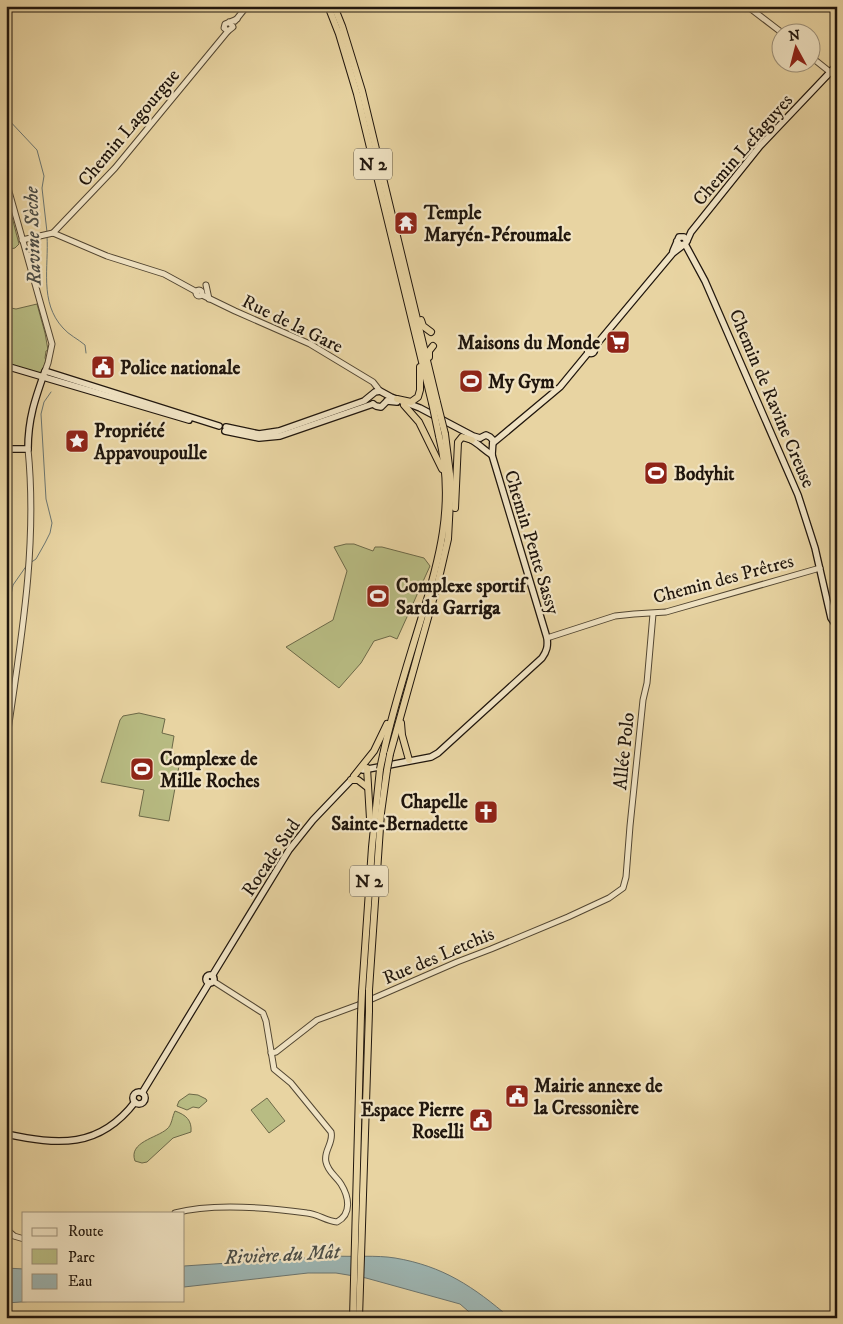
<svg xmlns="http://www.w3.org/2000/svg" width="843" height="1324" font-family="'IM FELL DW Pica',serif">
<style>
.green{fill:#b8bc83;stroke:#6c6948}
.water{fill:#9db5b2;stroke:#6b7570}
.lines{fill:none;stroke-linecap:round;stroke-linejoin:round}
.stream{stroke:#6b7570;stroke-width:1}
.tertiary-casing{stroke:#524632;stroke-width:7}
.secondary-casing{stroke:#20160d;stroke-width:8}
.trunk-casing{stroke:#20160d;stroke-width:8}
.tertiary{stroke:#f0e3c3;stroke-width:5}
.secondary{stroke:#f0e3c3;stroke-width:5.5}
.trunk{stroke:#e8d4a2;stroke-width:6}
.trunk-bridge-casing{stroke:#20160d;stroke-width:8;stroke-linecap:butt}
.trunk-bridge{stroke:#e8d4a2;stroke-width:6}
.labels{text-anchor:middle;stroke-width:4.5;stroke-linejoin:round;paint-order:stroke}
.shield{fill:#f0e3c3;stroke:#5e5444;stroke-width:1}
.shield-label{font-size:18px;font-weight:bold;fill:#20160d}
.street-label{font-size:19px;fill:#20160d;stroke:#f0e3c3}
.poi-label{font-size:19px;font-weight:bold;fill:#20160d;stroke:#f0e3c3;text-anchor:start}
.water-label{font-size:20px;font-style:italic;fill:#4c4e47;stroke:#f0e3c3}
</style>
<rect width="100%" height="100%" fill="#e8d4a2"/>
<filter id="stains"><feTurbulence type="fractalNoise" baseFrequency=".004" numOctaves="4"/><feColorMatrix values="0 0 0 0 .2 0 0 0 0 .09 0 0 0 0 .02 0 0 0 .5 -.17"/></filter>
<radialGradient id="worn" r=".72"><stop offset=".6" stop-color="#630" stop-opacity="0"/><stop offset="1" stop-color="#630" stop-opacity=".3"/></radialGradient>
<!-- green -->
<g class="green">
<polygon points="12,217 19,244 15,248 6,250 6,218"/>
<polygon points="37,304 45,333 48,350 46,351 45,358 46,360 42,372 38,373 6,363 6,307 16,309"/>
<polygon points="346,544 354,544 373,551 375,547 382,547 424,558 430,566 397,639 390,636 374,641 361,663 339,688 286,647 333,620 347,571 334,547"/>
<polygon points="139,713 165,719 162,733 174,736 171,754 181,755 169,821 139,816 144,790 101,782 120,720 123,716"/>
<polygon points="189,1094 198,1095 206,1099 207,1101 199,1108 193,1107 187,1110 177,1106 179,1101"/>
<polygon points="267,1098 285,1121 269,1133 251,1110"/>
<path d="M175,1111C186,1115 192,1120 191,1132L173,1138L147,1162L142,1163L135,1161C128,1142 157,1138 167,1129C172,1125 172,1117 175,1111Z"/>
</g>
<!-- water -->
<g class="water">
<path d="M334,1256C353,1257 377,1255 395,1258C443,1266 474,1287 510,1318H476L460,1304L366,1278L336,1273H308L184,1287V1266Z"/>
<polygon points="6,1268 24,1269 24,1300 50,1300 6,1303"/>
</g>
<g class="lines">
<!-- stream -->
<g class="stream">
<polyline points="6,117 37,150 44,176 42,188 47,232"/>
<path d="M47,236C49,267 39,302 63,328C69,335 78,339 85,345L86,353"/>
<polyline points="30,563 36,559 45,543 50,533 52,523 46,499 41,414 44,402 51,392"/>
<polyline points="6,606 11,595 13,585 27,565"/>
</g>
<!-- tertiary casing -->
<g class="tertiary-casing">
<g id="tertiary">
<polyline points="747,6 781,32"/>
<polyline points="235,21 247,6"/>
<polyline points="229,22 231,24 233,27 228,31 224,28 225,24 237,19"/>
<polyline points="810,56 830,72"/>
<polyline points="6,181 52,344 48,363 45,371"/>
<polyline points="53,233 115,168 228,31"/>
<polyline points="22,240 53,233 107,256 164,274 197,292"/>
<polyline points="206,285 209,299"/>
<circle cx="199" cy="293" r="3"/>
<polyline points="202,295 235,311 310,344 373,382 380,391"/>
<polyline points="547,638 615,616 634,614 666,612 820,568"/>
<path d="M6,744C20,646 38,548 28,449"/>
<polyline points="271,1053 276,1052 317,1020 358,1005 457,962 491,949 568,917 609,898 623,888 626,877 630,826 643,700 647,683 653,614"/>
<path d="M175,1213C212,1203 270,1208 307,1213C318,1214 326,1221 337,1222C352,1214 349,1197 341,1184C336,1176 328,1172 326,1162C323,1151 334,1143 331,1132L291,1083L274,1069L266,1021L263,1013L213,981"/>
<polyline points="6,1229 14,1236 24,1239"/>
</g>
</g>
<!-- secondary casing -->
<g class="secondary-casing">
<g id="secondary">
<polyline points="687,241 691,232 760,146 837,65"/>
<polyline points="685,244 705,281 798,495 815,548 831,618 837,627"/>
<polyline points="673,251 679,237 684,237 687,241 685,244 680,245 677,241"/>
<circle cx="591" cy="350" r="3.5"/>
<polyline points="594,350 596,345 673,253 682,246"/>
<polyline points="6,366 189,420"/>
<polyline points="387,401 397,402"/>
<polyline points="373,404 376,406 381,407 387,401"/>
<polyline points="226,427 259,434 279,431 364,401 375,392 380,391 391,397 420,408 473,436 480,438"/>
<polyline points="225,431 259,438 280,436 373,404"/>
<path d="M468,438C478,443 483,449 492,455"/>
<polyline points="493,443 560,387 588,353"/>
<path d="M6,449H28C28,419 35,399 45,371L219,426"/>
<path d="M363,770L431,757L438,753L542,658C547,651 548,646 547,638L492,455L493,440L490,437L486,435L480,438"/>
<circle cx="210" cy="979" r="4"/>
<polyline points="212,976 289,850 313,820 354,777"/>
<circle cx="139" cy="1098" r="6"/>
<polyline points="142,1093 209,983"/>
<path d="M6,1134C58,1145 99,1149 135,1102"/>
</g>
</g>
<!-- trunk casing -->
<g class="trunk-casing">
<g id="trunk">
<polyline points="328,6 339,34 357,94 432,403"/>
<polyline points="334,6 342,26 362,91 437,402"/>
<polyline points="421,320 423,326 431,332"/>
<polyline points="429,357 429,351 433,346"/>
<polyline points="397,399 411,402 418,397 420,390 420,367"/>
<polyline points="404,405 419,422 442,469"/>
<polyline points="455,508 458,442 462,437 472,440"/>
<polyline points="401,723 402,735 409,760"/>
<polyline points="390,754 438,582 448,539 451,482 445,434"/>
<path d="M383,755C392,712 406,669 419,626C439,562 456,503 439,436"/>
<polyline points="367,768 370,819"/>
<polyline points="354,776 374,751 387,724"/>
<polyline points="351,780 358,780 367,787"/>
<polyline points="369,990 381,813 387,770"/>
<polyline points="362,992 372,847 380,769"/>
<polyline points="353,1318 361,1015"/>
<polyline points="359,1318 369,1011"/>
</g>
</g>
<!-- tertiary -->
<use href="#tertiary" class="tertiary"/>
<!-- secondary -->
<use href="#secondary" class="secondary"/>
<!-- trunk -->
<use href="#trunk" class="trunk"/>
<!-- trunk-bridge casing -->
<g class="trunk-bridge-casing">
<g id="trunk-bridge">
<polyline points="437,402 445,434"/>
<polyline points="432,403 439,436"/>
<polyline points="380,769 383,755"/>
<polyline points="387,770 390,754"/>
<polyline points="369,1011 369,990"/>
<polyline points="361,1015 362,992"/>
</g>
</g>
<!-- trunk-bridge -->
<use href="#trunk-bridge" class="trunk-bridge"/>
</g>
<!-- icons -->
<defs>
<g id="temple-square" transform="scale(1.25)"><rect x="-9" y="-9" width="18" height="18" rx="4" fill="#8f2418" stroke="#f0e3c3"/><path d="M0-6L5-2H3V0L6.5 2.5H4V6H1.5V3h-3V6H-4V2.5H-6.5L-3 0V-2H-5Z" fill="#fff"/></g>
<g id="supermarket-square" transform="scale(1.25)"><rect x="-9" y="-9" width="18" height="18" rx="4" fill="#8f2418" stroke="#f0e3c3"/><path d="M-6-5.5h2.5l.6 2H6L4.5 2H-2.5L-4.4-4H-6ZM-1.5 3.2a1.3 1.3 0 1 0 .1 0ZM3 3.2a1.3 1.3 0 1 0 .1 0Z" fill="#fff"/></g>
<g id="civic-square" transform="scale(1.25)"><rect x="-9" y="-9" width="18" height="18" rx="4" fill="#8f2418" stroke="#f0e3c3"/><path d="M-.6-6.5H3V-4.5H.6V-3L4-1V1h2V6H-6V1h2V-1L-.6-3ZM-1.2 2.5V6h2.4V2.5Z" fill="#fff"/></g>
<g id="stadium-square" transform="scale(1.25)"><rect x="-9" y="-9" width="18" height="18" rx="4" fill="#8f2418" stroke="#f0e3c3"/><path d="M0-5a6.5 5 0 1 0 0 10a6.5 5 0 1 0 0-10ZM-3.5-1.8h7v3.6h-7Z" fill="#fff"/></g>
<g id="sight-square" transform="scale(1.25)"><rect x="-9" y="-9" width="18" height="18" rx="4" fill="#8f2418" stroke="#f0e3c3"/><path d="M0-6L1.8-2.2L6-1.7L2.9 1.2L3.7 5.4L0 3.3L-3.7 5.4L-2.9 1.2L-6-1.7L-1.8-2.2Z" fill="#fff"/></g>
<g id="church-square" transform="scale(1.25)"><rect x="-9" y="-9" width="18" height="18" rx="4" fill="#8f2418" stroke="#f0e3c3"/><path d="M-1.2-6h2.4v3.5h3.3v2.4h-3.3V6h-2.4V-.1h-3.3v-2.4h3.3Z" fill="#fff"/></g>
</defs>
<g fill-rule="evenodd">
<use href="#temple-square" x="406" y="223"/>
<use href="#supermarket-square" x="618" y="342"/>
<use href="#civic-square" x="103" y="367"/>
<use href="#stadium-square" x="471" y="381"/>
<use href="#sight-square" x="77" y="441"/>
<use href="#stadium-square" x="656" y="473"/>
<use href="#stadium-square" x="378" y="596"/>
<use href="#stadium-square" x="142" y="769"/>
<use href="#church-square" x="486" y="812"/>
<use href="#civic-square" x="517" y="1096"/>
<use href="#civic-square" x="481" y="1120"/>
</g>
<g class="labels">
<!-- shield labels -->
<g class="shield">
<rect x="354" y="148.5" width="38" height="31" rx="4"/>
<rect x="350" y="865.5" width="38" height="31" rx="4"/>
</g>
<g class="shield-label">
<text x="373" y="170">N 2</text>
<text x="369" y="887">N 2</text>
</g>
<!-- street labels -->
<g class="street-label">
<text transform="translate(128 127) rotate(-50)" y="7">Chemin Lagourgue</text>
<text transform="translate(742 149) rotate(-49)" y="7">Chemin Lefaguyes</text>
<text transform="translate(293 323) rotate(26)" y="7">Rue de la Gare</text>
<text transform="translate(773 398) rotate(67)" y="7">Chemin de Ravine Creuse</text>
<text transform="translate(533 542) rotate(73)" y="7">Chemin Pente Sassy</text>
<text transform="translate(723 578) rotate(-15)" y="7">Chemin des Prêtres</text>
<text transform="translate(623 751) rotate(-84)" y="7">Allée Polo</text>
<text transform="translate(270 857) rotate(-56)" y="7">Rocade Sud</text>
<text transform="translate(438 955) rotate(-23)" y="7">Rue des Letchis</text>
</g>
<!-- poi labels -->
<g class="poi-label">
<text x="424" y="219">Temple<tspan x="424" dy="22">Maryén-Péroumale</tspan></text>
<text x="600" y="349" text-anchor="end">Maisons du Monde</text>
<text x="120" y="374">Police nationale</text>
<text x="488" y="388">My Gym</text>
<text x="94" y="437">Propriété<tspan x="94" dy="22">Appavoupoulle</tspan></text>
<text x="674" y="480">Bodyhit</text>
<text x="396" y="592">Complexe sportif<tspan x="396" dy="22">Sarda Garriga</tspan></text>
<text x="160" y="765">Complexe de<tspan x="160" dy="22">Mille Roches</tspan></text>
<text x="468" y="808" text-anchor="end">Chapelle<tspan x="468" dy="22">Sainte-Bernadette</tspan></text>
<text x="534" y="1092">Mairie annexe de<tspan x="534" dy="22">la Cressonière</tspan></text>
<text x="464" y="1116" text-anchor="end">Espace Pierre<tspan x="464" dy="22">Roselli</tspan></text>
</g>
<!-- water labels -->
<g class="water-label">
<text transform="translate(32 236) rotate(-92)" y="7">Ravine Sèche</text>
<text transform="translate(282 1254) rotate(-3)" y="7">Rivière du Mât</text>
</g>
</g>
<!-- margin -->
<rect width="843" height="1324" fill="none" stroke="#e8d4a2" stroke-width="25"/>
<rect x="8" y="8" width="828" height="1309" fill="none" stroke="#20160d" stroke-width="2.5"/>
<rect x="12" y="12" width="818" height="1299" fill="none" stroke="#20160d"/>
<!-- legend -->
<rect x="22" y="1212" width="162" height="90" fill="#f0e3c3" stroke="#9d917a"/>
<rect x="32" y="1228" width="25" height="8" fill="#f0e3c3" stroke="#9d917a"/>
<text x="68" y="1236" font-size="15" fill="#20160d">Route</text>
<rect x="32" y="1249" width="25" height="15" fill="#b8bc83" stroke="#9d917a"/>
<text x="68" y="1262" font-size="15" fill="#20160d">Parc</text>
<rect x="32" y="1274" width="25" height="15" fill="#9db5b2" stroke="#9d917a"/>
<text x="68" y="1286" font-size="15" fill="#20160d">Eau</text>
<!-- north arrow -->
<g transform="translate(796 48) rotate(353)"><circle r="24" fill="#f0e3c3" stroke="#9d917a"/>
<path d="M0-4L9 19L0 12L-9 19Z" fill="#8f2418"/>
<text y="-8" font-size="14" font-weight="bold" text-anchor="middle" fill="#20160d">N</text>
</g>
<rect width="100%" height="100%" filter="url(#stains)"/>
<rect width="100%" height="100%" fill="url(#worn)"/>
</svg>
